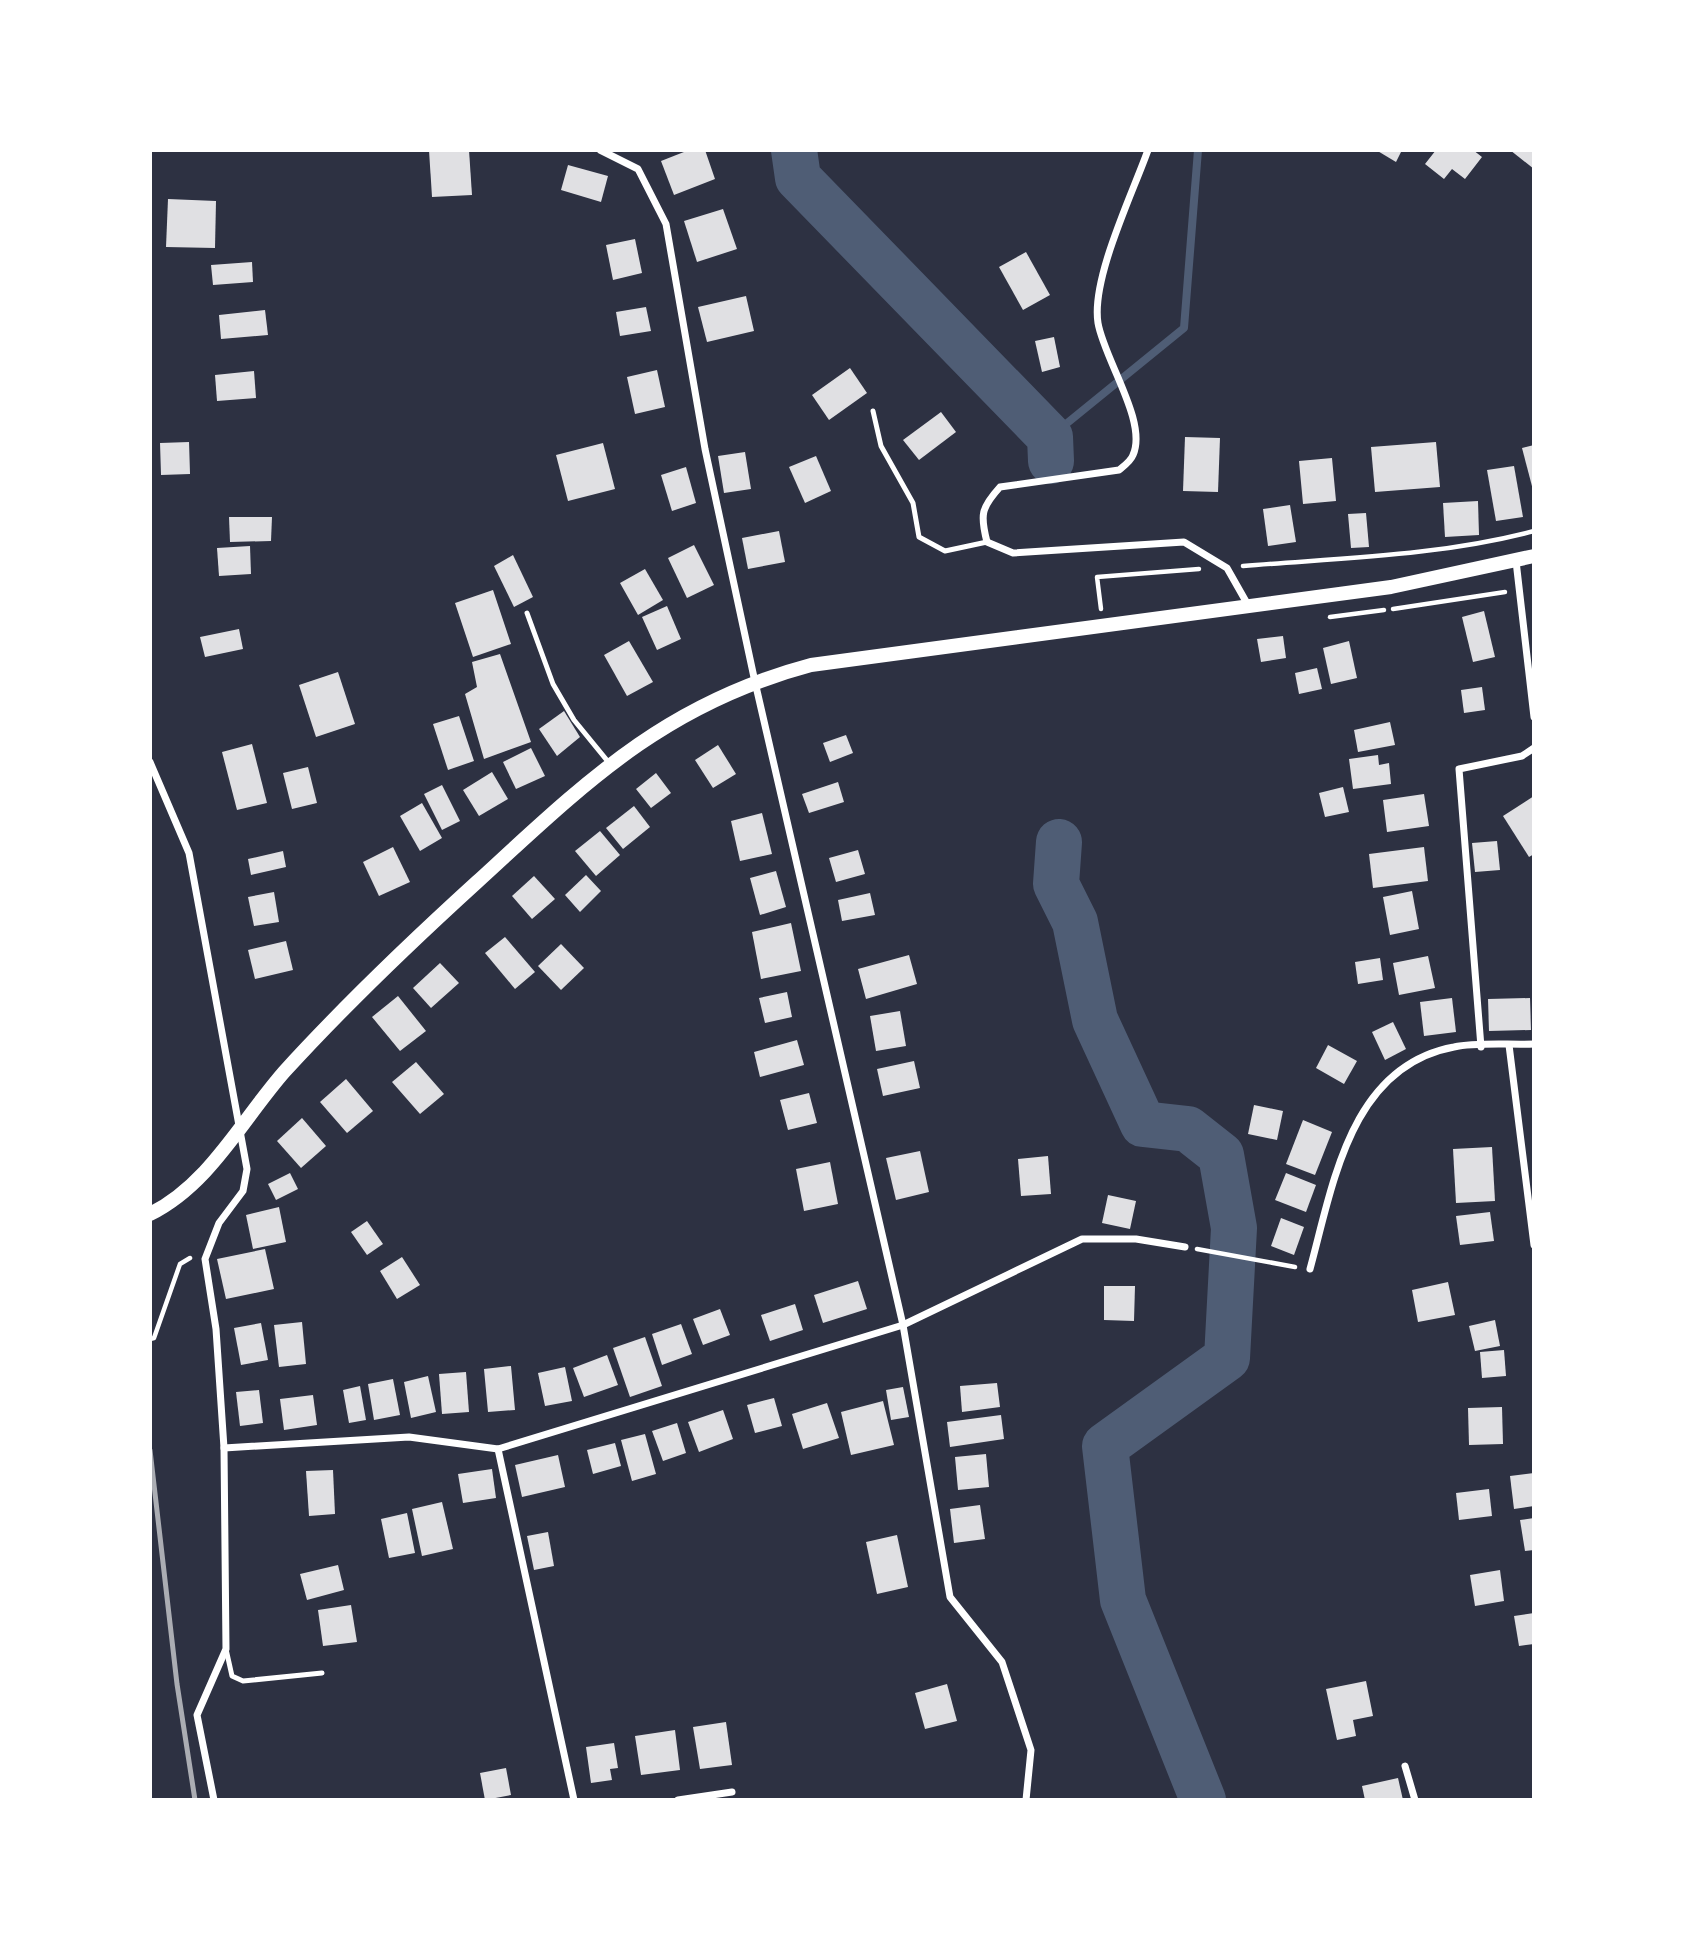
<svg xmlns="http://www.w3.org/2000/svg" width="1684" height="1950" font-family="'Sofia Sans Condensed',sans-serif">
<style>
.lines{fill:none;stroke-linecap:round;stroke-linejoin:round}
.stream{stroke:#4f5d75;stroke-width:8}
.river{stroke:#4f5d75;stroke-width:46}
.building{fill:#e0e0e3}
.path{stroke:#fff;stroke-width:4.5}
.service{stroke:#fff;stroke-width:5}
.minor{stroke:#fff;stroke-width:7}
.secondary{stroke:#fff;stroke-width:14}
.rail{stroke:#abadb3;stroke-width:5}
</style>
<rect width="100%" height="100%" fill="#2d3142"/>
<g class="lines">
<!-- stream -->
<polyline class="stream" points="1050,437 1184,328 1198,150"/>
<!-- river -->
<g class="river">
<polyline points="794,150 798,178 1050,437 1051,461"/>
<polyline points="1059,842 1056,884 1075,922 1095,1020 1143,1124 1188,1129 1221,1155 1234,1228 1227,1358 1105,1446 1123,1600 1203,1800"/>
</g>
</g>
<!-- building -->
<g class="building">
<polygon points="429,150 469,150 472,195 432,197"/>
<polygon points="689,150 705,150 715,179 674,195 661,161"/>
<polygon points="1376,150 1402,150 1396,162"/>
<polygon points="1436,150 1473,150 1482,157 1465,179 1452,169 1444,179 1425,164"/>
<polygon points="1510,150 1534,150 1534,169"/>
<polygon points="568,165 608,176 601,202 561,190"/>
<polygon points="168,199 216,201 215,248 166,247"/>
<polygon points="723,209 737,249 697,262 684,221"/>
<polygon points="635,239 642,273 613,280 606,245"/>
<polygon points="1026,252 1050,295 1023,310 999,267"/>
<polygon points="252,262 253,282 213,285 211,265"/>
<polygon points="746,296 754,331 707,342 698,307"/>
<polygon points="646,307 651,331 620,336 616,312"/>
<polygon points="265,310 268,335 221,339 219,315"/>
<polygon points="1054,337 1060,367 1042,372 1035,341"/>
<polygon points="850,368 867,393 829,420 812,395"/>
<polygon points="657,370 665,407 635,414 627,377"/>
<polygon points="254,371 256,398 217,401 215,375"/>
<polygon points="941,412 956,432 919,460 903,440"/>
<polygon points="1185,437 1220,438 1218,492 1183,491"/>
<polygon points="189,442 190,474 161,475 160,443"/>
<polygon points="1436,442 1440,487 1375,492 1371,447"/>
<polygon points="603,443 615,489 568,501 556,455"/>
<polygon points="1534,445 1534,490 1533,490 1522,448"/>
<polygon points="745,452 751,489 724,493 718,456"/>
<polygon points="816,456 831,491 805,503 789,467"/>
<polygon points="1332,458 1336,501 1303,504 1299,461"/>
<polygon points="1514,466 1523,517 1496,521 1487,470"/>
<polygon points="686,467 696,503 672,511 661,475"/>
<polygon points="1478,501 1479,535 1445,537 1443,503"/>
<polygon points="1290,505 1296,542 1268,546 1263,509"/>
<polygon points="1366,513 1369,547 1351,548 1348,514"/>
<polygon points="229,517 272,517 271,541 230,542"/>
<polygon points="779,531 785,562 748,569 742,538"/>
<polygon points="694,545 714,585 687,598 668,558"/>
<polygon points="250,546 251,574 219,576 217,548"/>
<polygon points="513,555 533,597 514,607 494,566"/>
<polygon points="645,569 663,600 638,615 620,583"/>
<polygon points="493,590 511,644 473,657 455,603"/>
<polygon points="667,606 681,639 657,650 642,617"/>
<polygon points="1484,611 1495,657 1473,662 1462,617"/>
<polygon points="239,629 243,649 205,657 200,637"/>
<polygon points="1283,636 1286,658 1261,662 1257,639"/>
<polygon points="629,641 653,682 627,696 604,655"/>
<polygon points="1349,641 1357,678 1331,684 1323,648"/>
<polygon points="500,654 531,742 484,759 465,694 477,687 472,662"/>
<polygon points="1317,668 1322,689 1299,694 1295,673"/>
<polygon points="338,672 355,724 316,737 299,685"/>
<polygon points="1482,687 1485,710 1464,713 1461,690"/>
<polygon points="564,711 580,737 557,756 539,729"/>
<polygon points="459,716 474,761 448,770 433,724"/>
<polygon points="1390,722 1395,745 1358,752 1354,730"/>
<polygon points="846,735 853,753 830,762 823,743"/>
<polygon points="252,744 267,803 237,810 222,752"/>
<polygon points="718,745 736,774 713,788 695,760"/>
<polygon points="531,748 545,776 516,789 503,762"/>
<polygon points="1378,755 1379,765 1389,763 1391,784 1353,789 1349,759"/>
<polygon points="308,767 317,803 292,809 283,773"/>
<polygon points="492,772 508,799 479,816 463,790"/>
<polygon points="656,773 671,793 651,808 636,789"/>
<polygon points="838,782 844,802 809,813 802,794"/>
<polygon points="442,785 460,821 442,830 424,794"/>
<polygon points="1343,787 1349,812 1325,817 1319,793"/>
<polygon points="1424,794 1429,826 1387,832 1383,800"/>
<polygon points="1534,796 1534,854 1529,857 1503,816"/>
<polygon points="422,803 442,838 420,851 400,816"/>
<polygon points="634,806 650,827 623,849 606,828"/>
<polygon points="762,813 772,854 740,861 731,821"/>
<polygon points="600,831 620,855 596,876 575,851"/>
<polygon points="1497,841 1500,870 1475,872 1472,843"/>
<polygon points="393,847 410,882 379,896 363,862"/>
<polygon points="1424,847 1428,881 1373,888 1369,854"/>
<polygon points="858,850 865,874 836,882 829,858"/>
<polygon points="283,851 286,867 251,875 248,859"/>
<polygon points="776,871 786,907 760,915 750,878"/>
<polygon points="586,875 601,891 580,912 565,895"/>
<polygon points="534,876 555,899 532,919 512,896"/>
<polygon points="1412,891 1419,929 1390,935 1383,897"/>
<polygon points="274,892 279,922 254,926 248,897"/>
<polygon points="870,893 875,915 842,921 838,900"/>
<polygon points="791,923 801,971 761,979 752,932"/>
<polygon points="505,937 535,972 515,989 485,953"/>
<polygon points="286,941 293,970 255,979 248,950"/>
<polygon points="561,944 584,968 561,990 538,966"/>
<polygon points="909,955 917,984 866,999 858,969"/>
<polygon points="1428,956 1435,988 1399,995 1393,963"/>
<polygon points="1380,958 1383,980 1358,984 1355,962"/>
<polygon points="440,963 459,983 431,1008 413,988"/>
<polygon points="787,992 792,1017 765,1023 759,998"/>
<polygon points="398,996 426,1031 400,1051 372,1017"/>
<polygon points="1452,998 1456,1032 1424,1036 1420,1002"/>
<polygon points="1530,998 1531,1030 1489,1031 1488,999"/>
<polygon points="900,1011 906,1046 876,1051 870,1016"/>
<polygon points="1393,1022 1406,1049 1385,1060 1372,1032"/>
<polygon points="797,1040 804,1065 760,1077 754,1052"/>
<polygon points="1328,1045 1357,1061 1344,1084 1316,1068"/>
<polygon points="914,1061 920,1088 883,1096 877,1069"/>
<polygon points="416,1062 444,1094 420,1114 392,1082"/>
<polygon points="346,1079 373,1111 347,1133 320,1102"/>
<polygon points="809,1093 817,1123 788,1130 780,1100"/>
<polygon points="1254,1105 1283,1111 1277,1140 1248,1134"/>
<polygon points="302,1118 326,1146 301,1168 277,1141"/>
<polygon points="1303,1120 1332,1132 1315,1175 1286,1164"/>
<polygon points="1492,1147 1495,1201 1456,1203 1453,1149"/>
<polygon points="920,1151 929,1192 896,1200 886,1158"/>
<polygon points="1048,1156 1051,1194 1021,1196 1018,1159"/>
<polygon points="830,1162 838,1204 804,1211 796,1169"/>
<polygon points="290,1173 298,1189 276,1200 268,1184"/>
<polygon points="1286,1173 1316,1185 1306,1212 1275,1200"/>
<polygon points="1108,1195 1136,1201 1130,1229 1102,1223"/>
<polygon points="279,1207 286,1242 253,1249 246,1215"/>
<polygon points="1490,1212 1494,1241 1460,1245 1456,1216"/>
<polygon points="1281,1218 1304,1227 1294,1255 1271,1246"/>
<polygon points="367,1221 383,1244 367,1255 351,1232"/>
<polygon points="265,1249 274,1289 226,1299 217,1259"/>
<polygon points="402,1257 420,1285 397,1299 380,1271"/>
<polygon points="858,1281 867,1309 823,1323 814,1295"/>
<polygon points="1448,1282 1455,1315 1418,1322 1412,1290"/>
<polygon points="1104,1286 1135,1286 1134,1321 1104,1320"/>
<polygon points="795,1304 803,1330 770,1341 761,1315"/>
<polygon points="720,1309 730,1335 703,1345 693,1319"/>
<polygon points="1495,1320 1500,1346 1475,1351 1469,1326"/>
<polygon points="302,1322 306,1364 279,1367 274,1325"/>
<polygon points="261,1323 268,1360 241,1365 234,1328"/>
<polygon points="681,1324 692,1354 662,1365 652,1334"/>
<polygon points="645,1337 662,1386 630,1397 613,1348"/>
<polygon points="1504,1350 1506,1376 1482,1378 1480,1352"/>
<polygon points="607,1355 618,1385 584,1397 573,1368"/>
<polygon points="511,1366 515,1410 488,1412 484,1369"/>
<polygon points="565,1367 572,1401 545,1406 538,1373"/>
<polygon points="466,1372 469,1412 442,1414 439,1374"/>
<polygon points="428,1376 436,1412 411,1418 404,1382"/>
<polygon points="393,1379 400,1415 374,1420 368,1384"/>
<polygon points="997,1383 1000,1407 962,1412 960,1386"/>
<polygon points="360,1386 366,1420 349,1423 343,1390"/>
<polygon points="903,1387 909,1417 891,1420 886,1390"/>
<polygon points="259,1390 263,1423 240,1426 236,1392"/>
<polygon points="313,1395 317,1425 284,1430 280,1399"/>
<polygon points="774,1398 782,1426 755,1433 747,1405"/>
<polygon points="883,1401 894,1445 851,1455 841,1412"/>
<polygon points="827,1403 839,1438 803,1449 792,1414"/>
<polygon points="1502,1407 1503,1444 1469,1445 1468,1408"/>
<polygon points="723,1410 733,1439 699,1452 688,1422"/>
<polygon points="1001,1415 1004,1439 950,1447 947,1422"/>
<polygon points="677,1423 686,1453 663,1461 652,1431"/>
<polygon points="645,1434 656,1474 632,1481 621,1440"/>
<polygon points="615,1443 621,1466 593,1474 587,1450"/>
<polygon points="986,1454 989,1487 958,1490 955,1457"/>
<polygon points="558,1455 565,1487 522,1497 515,1465"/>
<polygon points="492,1469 496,1498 463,1503 458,1474"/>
<polygon points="333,1470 335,1514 309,1516 306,1471"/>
<polygon points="1534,1473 1534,1506 1514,1509 1510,1476"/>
<polygon points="1489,1489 1492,1516 1459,1520 1456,1493"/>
<polygon points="442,1502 453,1549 422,1556 412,1509"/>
<polygon points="980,1505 985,1539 954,1543 950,1509"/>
<polygon points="407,1513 415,1553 389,1558 381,1519"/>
<polygon points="1534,1518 1534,1550 1525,1551 1520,1520"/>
<polygon points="548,1532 554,1566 534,1570 527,1536"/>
<polygon points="897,1535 908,1587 877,1594 866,1542"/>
<polygon points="338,1565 344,1590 307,1600 300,1574"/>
<polygon points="1500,1570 1504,1601 1475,1606 1470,1575"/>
<polygon points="351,1605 357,1642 323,1646 318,1610"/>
<polygon points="1534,1613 1534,1644 1519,1646 1514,1616"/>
<polygon points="1366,1681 1373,1716 1353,1720 1356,1736 1337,1740 1326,1689"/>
<polygon points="947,1684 957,1721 925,1729 915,1693"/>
<polygon points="726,1722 732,1765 700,1769 693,1727"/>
<polygon points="675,1730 680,1770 641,1775 635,1736"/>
<polygon points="614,1743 618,1768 610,1769 612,1780 591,1783 586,1747"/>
<polygon points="506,1768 511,1795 485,1800 480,1773"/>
<polygon points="1398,1778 1403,1800 1365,1800 1362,1786"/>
</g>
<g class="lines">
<!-- path -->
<g class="path">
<path d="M1243,566C1339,558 1440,556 1534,531"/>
<polyline points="1101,609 1097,577 1199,569"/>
<polyline points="1393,609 1505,592"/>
<polyline points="1330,617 1384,610"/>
<polyline points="1197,1249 1295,1267"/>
<polyline points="150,1339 154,1338 180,1264 190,1258"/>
</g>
<!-- service -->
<g class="service">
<polyline points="873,411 881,446 913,503 919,537 945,551 987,542"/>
<polyline points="527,613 553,684 574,720 610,764"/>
<polyline points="226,1649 232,1676 243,1681 322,1673"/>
</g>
<!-- minor -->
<g class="minor">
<polyline points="600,150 638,169 666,224 705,449 755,682 903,1325 950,1597 1002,1662 1031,1750 1026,1800"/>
<path d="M1148,150C1132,195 1091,279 1098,323C1104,359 1148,422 1133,455C1131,461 1124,466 1119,470L1000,487C981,508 980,515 987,542L1013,553L1184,542L1227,568L1248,605"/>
<polyline points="1516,561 1534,717"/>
<polyline points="150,762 189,853 247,1169 243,1191 219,1223 205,1259 216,1329 224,1448 226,1649 197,1715 214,1800"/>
<polyline points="1509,1045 1534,1245"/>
<polyline points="1481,1047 1459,769 1522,756 1534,748"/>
<path d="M1310,1269C1333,1185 1350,1066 1454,1047C1477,1042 1509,1045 1534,1044"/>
<polyline points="224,1448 409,1437 498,1449 903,1325 1082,1239 1136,1239 1185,1247"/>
<polyline points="498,1449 574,1800"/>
<polyline points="1405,1766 1415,1800"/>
<polyline points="678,1800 732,1792"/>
</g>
<!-- secondary -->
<path class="secondary" d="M150,1214C209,1185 242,1120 284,1072C345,1005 410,943 477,882C585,783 664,704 811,665L1391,587L1534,556"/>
<!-- rail -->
<polyline class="rail" points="150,1450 177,1684 195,1800"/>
</g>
<!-- border -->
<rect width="1684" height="1950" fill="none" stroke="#ffffff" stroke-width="304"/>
</svg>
